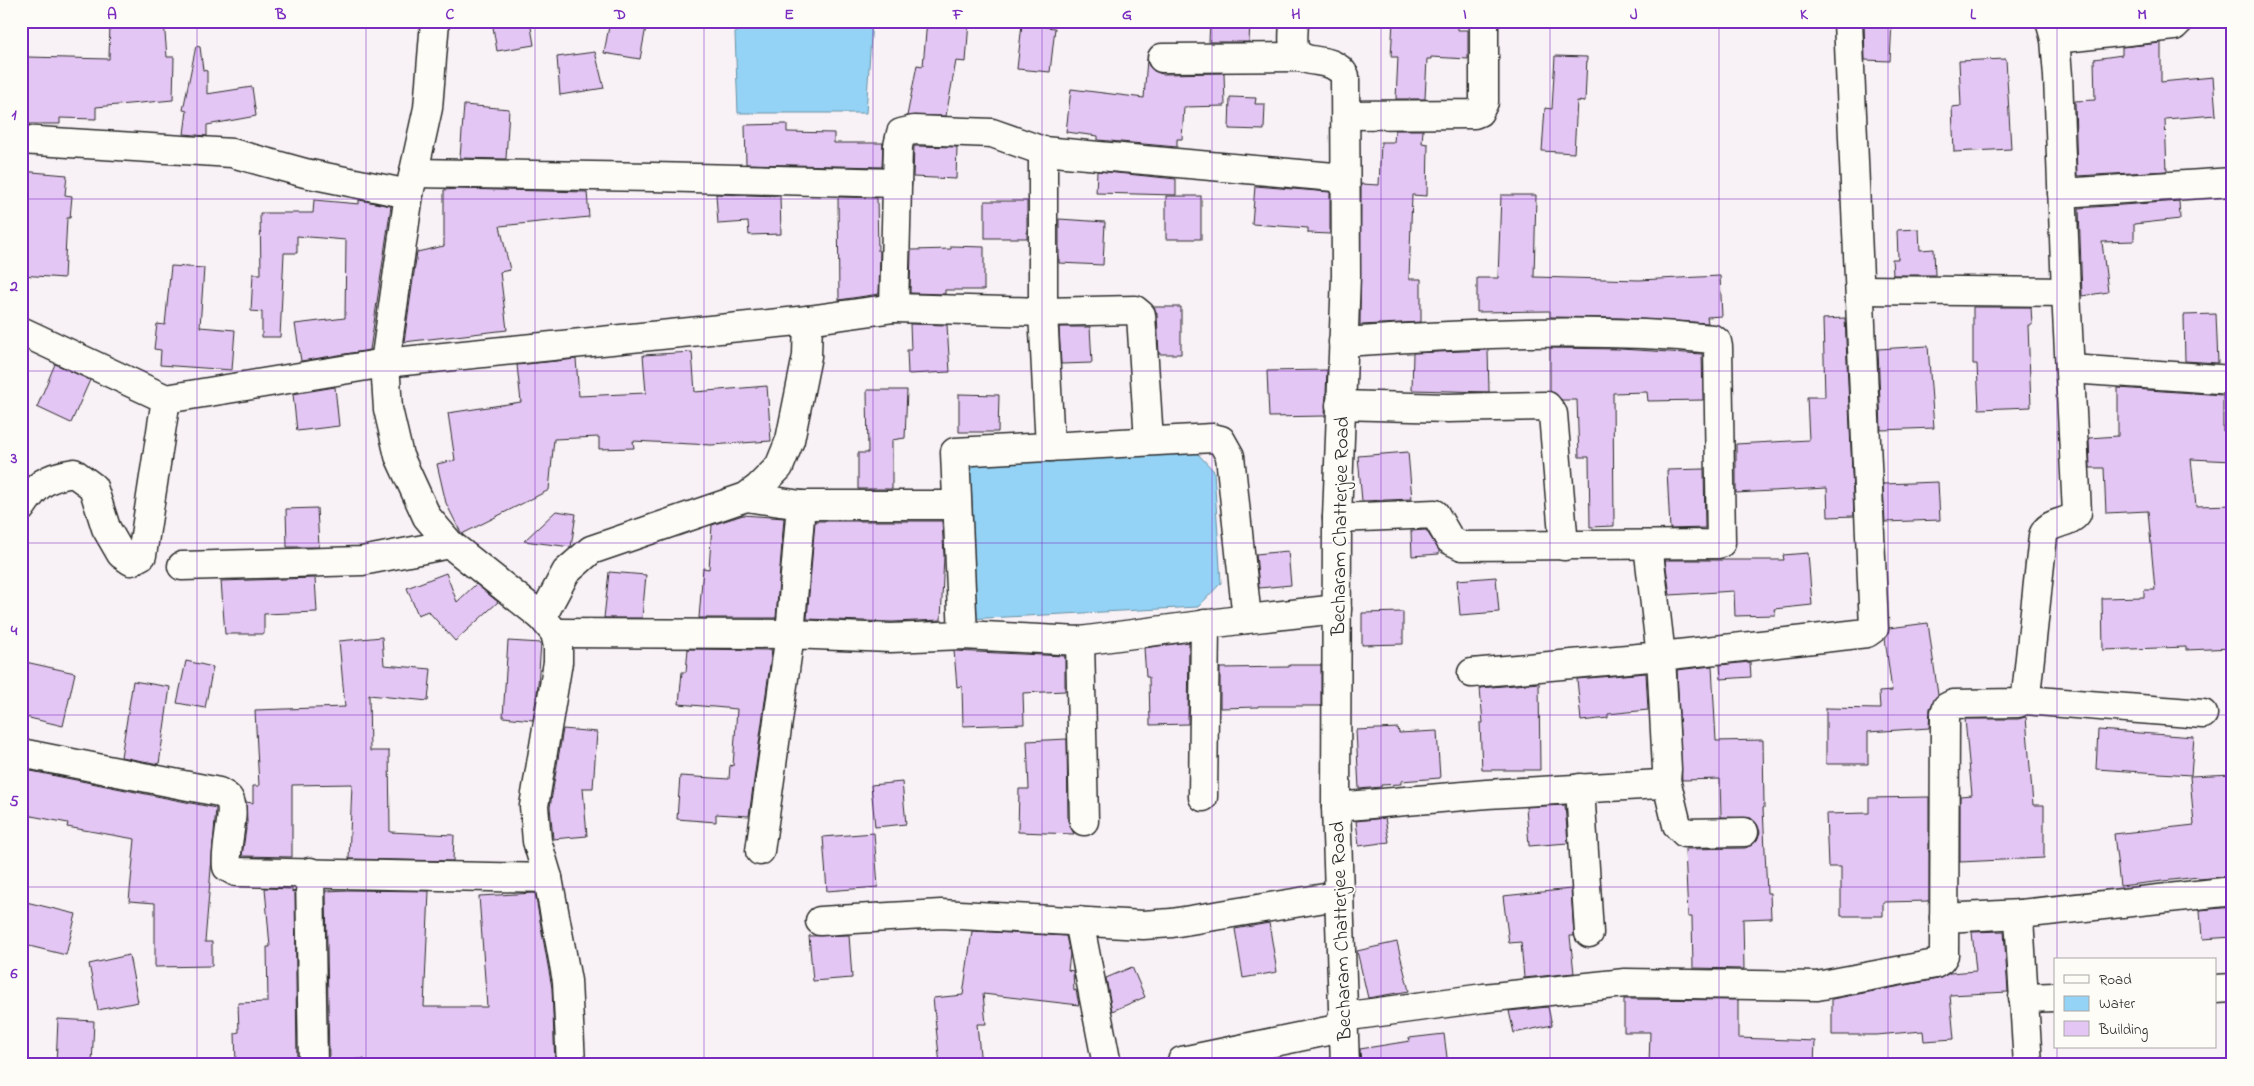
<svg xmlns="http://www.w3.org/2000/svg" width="2254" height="1086" font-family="'Indie Flower',sans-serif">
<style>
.water{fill:#94d3f5;stroke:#6a90a4}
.building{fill:#e4c6f4;stroke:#2b2b2b}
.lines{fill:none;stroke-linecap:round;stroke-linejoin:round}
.street-casing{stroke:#2b2b2b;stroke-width:31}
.street{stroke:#fdfcf7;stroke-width:28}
.grid{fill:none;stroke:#7b2cbf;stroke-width:1;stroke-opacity:0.55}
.labels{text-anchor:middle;stroke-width:4;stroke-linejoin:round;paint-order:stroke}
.street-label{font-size:20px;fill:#2b2b2b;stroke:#fdfcf7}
.neatline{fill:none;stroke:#7b2cbf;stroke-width:2}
.grid-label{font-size:16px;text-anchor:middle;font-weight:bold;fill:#7b2cbf}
</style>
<rect width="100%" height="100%" fill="#f8f1f6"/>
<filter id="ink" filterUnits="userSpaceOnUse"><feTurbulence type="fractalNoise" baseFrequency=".02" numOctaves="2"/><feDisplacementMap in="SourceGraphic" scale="10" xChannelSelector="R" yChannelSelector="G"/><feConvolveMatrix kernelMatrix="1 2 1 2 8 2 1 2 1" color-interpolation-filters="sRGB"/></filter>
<g filter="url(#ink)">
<!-- water -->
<g class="water">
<polygon points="757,21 872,21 866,113 738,113 735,33"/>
<polygon points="1195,451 1214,471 1221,583 1198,607 968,619 964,464"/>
</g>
<!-- building -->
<g class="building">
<polygon points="110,21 164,21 167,57 174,57 173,100 96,107 96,119 60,118 60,124 26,124 27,57 109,59"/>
<polygon points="492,21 530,21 534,45 497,51"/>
<polygon points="610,21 646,27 640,59 604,53"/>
<polygon points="927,21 969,21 966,62 956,61 946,116 907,116 917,65 923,66"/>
<polygon points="1210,21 1250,21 1249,42 1209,42"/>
<polygon points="1393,21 1458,21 1458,30 1468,30 1468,59 1431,57 1431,59 1427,59 1425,99 1396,99 1398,57 1391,57"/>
<polygon points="1864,21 1892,21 1890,61 1865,60"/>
<polygon points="1022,24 1055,28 1050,72 1017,69"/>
<polygon points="2161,43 2161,82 2213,77 2216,115 2165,119 2167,171 2077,176 2075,101 2095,100 2094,59 2122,55 2122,47"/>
<polygon points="196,46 200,47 203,70 207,71 207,94 252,87 256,116 207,125 207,136 184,134 187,111 183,110"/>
<polygon points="595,52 604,88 560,95 557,57"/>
<polygon points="1555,56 1587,57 1585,102 1577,101 1574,153 1542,151 1545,108 1552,109"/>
<polygon points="1147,59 1149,66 1154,71 1162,74 1224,73 1225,106 1184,107 1182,139 1177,139 1177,147 1098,140 1098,136 1066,132 1071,89 1144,98"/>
<polygon points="2006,59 2011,149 1954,152 1952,107 1961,106 1959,61"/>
<polygon points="1230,97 1256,98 1255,104 1265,104 1264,130 1229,129"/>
<polygon points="464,105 509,109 506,159 460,158"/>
<polygon points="787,124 787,132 834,133 834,143 883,143 882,167 746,164 745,125"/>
<polygon points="1395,130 1423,130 1422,143 1428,144 1427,196 1412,195 1409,279 1421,279 1421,322 1360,325 1361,184 1379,185 1381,142 1394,142"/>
<polygon points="914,146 957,147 956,179 913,177"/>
<polygon points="21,171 67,175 65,195 72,196 70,218 67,218 64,278 21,275"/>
<polygon points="1097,171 1176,179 1176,195 1096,193"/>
<polygon points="1255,186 1330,192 1330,234 1308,233 1308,228 1252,224"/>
<polygon points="458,189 587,192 589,217 500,226 510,270 500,272 507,330 404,342 417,252 444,246 444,190"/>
<polygon points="716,194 780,196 781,234 749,235 748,222 718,224"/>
<polygon points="1501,195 1536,195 1534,277 1639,280 1720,276 1722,316 1707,317 1708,323 1621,318 1550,317 1550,311 1477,312 1477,278 1498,278"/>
<rect x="1166" y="196" width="35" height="43"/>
<polygon points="838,197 877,198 878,251 880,251 879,294 839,300"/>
<polygon points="314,200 359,204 359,200 391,206 370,350 301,361 295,324 345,318 346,240 297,236 297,253 284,253 280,337 262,337 262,312 251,311 253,274 261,274 260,213 313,213"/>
<rect x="985" y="201" width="42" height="37"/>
<polygon points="2179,201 2180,219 2134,224 2134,241 2102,242 2108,292 2082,296 2079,208"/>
<polygon points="1059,219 1105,222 1103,265 1059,263"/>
<polygon points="1919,229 1920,250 1934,249 1935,275 1893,275 1892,259 1898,259 1897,230"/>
<polygon points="951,246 984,247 984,290 945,290 945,294 910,293 911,250 951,249"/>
<polygon points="171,266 204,268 200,327 235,330 232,370 160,365 161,350 154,349 157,324 165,325"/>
<polygon points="1154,307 1181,307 1181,354 1159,354 1157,314"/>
<polygon points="1973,307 2031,307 2032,325 2028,325 2031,407 1979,409 1977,364 1973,364"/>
<polygon points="2216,314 2218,363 2185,361 2184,315"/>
<polygon points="1845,318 1854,516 1828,517 1827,488 1736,493 1736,444 1809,440 1807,397 1825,397 1823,319"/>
<polygon points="910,324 947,325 950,372 908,374 907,350 911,350"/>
<polygon points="1059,327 1090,327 1092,363 1061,364"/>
<polygon points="1928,346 1934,428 1881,430 1878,349"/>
<polygon points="1550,348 1620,349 1702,354 1703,400 1648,401 1647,392 1613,393 1614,526 1590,527 1589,457 1579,457 1577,400 1562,400 1550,391"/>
<polygon points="1488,350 1489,392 1412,390 1413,353"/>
<polygon points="692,352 695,392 767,386 771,441 711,445 633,441 634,448 599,449 599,437 554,439 549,490 462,534 461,533 446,503 437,464 455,460 448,413 521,402 517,365 576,359 579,396 646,393 643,355"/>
<polygon points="55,364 90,380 71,423 37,407"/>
<polygon points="1327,370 1325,416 1269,417 1267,371"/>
<polygon points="335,387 339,426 297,431 293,394"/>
<polygon points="2118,388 2223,395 2223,431 2233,432 2233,461 2191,459 2196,506 2233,505 2233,648 2186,650 2186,647 2103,650 2102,598 2144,597 2144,590 2155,590 2148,511 2106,513 2104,468 2090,468 2089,438 2118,436"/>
<polygon points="867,390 907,390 905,438 892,440 892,489 858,489 858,453 868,453"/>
<polygon points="959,394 999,395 998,432 959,432"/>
<polygon points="1408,452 1412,499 1362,501 1358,456"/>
<polygon points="1704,469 1705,528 1670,529 1667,470"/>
<polygon points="1938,482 1940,520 1885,522 1883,484"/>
<polygon points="317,508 319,547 287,547 286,509"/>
<polygon points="556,511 576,514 571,547 524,541"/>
<polygon points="743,515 784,518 776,618 699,618 703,568 709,569 712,525"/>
<polygon points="815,521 942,521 944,556 941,620 892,622 807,619"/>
<polygon points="1426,530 1439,550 1439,554 1412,556 1411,531"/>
<polygon points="1288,551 1291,585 1259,588 1256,554"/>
<polygon points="1808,553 1812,605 1774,609 1775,615 1735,616 1734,591 1670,595 1665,560 1784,560 1783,555"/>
<polygon points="609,572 646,575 642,618 604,618"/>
<polygon points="446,573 457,602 476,584 498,602 455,641 428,611 418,615 407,588"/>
<polygon points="1496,577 1499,612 1460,615 1457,580"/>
<polygon points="315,578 317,612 264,614 264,634 225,634 221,581"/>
<polygon points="1403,612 1403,644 1362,645 1362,613"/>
<polygon points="1928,623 1938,695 1930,708 1929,728 1868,732 1868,764 1826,764 1826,708 1880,709 1879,692 1892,691 1885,638 1889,628"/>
<polygon points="382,637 384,665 431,669 428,701 369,695 370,751 389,751 390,832 454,835 453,861 349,859 352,784 292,785 292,857 242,856 247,822 246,802 253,803 253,786 259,786 255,710 345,707 339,641"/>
<polygon points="508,641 541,643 538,685 533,720 503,717"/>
<polygon points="1189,642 1188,724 1150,725 1149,677 1146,677 1144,648"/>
<polygon points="688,649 772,650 749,816 716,814 716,822 677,819 680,776 729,779 730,765 733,766 737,709 679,704 682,672 686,672"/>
<polygon points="954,651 1065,656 1065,691 1023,693 1024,724 963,726 962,686 957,687"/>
<polygon points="21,661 75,673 63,726 21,716"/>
<polygon points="186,661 213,667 205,708 177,703"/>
<polygon points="1750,662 1751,677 1721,679 1720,665"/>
<polygon points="1289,665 1321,665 1321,706 1258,706 1258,707 1220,708 1220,668 1289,667"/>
<polygon points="1712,666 1716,741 1763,740 1764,808 1763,808 1767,893 1770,893 1771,918 1743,919 1744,969 1693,968 1692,917 1688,917 1685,849 1745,848 1752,845 1757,840 1760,832 1757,824 1751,818 1721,817 1720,779 1682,780 1677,670"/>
<polygon points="1646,673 1648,710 1608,714 1608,718 1581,721 1577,679"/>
<polygon points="133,681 170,687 159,764 121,757"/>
<polygon points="1539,683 1540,770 1482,770 1480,723 1483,723 1480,688"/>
<polygon points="2026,717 2033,805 2044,805 2044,858 1960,862 1960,796 1972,795 1965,719 2018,719"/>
<polygon points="1398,728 1399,733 1437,731 1440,778 1401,781 1401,784 1381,785 1381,787 1359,789 1356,730"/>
<polygon points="563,729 597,732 593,788 583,788 587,836 553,839 550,807"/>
<polygon points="2098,730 2194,737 2191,775 2096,769"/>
<polygon points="1067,739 1068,821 1074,834 1018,832 1019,789 1029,789 1027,741"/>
<polygon points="21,769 216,808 205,942 212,942 212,966 155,967 155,903 129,901 135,839 67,827 68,823 21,814"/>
<polygon points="2233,774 2233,876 2199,879 2198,877 2120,886 2114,834 2194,825 2190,776"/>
<polygon points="902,782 906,824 875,827 871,785"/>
<polygon points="1929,797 1929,901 1883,902 1883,916 1841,916 1841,867 1828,867 1826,814 1869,813 1869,798"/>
<polygon points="1565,805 1568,843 1529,846 1526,807"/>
<polygon points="1385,818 1389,842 1359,846 1356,821"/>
<polygon points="874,833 878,887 827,891 823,837"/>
<polygon points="265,888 292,889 292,892 295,891 297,1064 236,1065 235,1033 239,1032 238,1003 268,1002 267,947 270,947"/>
<polygon points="1571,889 1574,936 1570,936 1574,973 1524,978 1521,942 1509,943 1503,896"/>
<polygon points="347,890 429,891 424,1007 487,1007 479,896 535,893 552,988 555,1065 364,1065 364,1059 329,1060 326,891"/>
<polygon points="26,902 76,914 66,955 21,944 21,923"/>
<polygon points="2233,907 2233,937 2202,939 2200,910"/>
<polygon points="1269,923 1277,972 1243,978 1235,929"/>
<polygon points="972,931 1066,936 1070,954 1068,970 1073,971 1074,991 1076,990 1079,1005 983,994 986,1024 977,1024 981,1065 940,1065 933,998 963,995"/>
<polygon points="2004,931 2008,992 1950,995 1954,1039 1924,1041 1923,1031 1876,1035 1832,1035 1832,999 1938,979 1950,973 1976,971 1972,932"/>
<polygon points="849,935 852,978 813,981 809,936"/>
<polygon points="1397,942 1409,991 1368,998 1357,951"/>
<polygon points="129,955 138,1002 98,1010 89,964"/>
<polygon points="1132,967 1145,997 1112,1011 1106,978"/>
<polygon points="1624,999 1738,1000 1738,1038 1815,1041 1814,1065 1649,1065 1650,1032 1624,1032"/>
<polygon points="1548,1007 1552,1025 1514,1033 1509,1011"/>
<polygon points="58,1019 94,1021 92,1065 56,1065"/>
<polygon points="1444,1034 1448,1065 1361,1065 1360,1049 1410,1041 1409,1038"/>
</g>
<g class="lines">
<!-- street casing -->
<g class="street-casing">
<g id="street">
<polyline points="435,21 428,108 409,194 385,363 388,409 399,456 427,517 450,544 542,617 555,633 558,646 558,662 534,806 537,841 548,878 567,981 571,1065"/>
<path d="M1294,21C1294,30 1291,45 1297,53C1307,66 1333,55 1345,76L1346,275L1337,518L1336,807L1345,1065"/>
<polyline points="2055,39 2174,26 2179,21"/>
<polyline points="1162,58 1302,57"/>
<polyline points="1346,115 1474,114 1479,112 1484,102 1484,21"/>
<polyline points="21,140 232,153 305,173 409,194"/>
<polyline points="1043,151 1043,312 1050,447"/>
<polyline points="414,173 653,177 897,183"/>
<polyline points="2062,193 2233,182"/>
<polyline points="1861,290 2066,292"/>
<polyline points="894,308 1043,312 1135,310 1141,315 1149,441"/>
<path d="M21,331L166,399L142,555L131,561L121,554L106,528L93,487L74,473C46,477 37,484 21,508"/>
<polyline points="2070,369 2233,380"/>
<polyline points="166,399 385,363 808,320 894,308 898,146 901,133 914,130 992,133 1043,151 1345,178"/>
<polyline points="1340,405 1448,408 1547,406 1553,414 1564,546"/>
<polyline points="801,505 957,505"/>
<path d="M1337,518L1435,514L1450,540L1462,546L1718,544L1721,543L1718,347L1717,342L1713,339C1590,327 1466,334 1343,342"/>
<polyline points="182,566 362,561 450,544"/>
<polyline points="542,617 566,572 591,550 746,497 758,488 779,467 790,440 807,356 808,320"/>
<polyline points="555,633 790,634 801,505 746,497"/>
<polyline points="963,635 955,452 1213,438 1221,440 1230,456 1247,619"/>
<polyline points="1080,641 1084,821"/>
<polyline points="1472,673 1661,656 1648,545"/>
<polyline points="2024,700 2203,714"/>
<path d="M21,753L219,792C222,794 227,796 229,799C237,811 224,849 227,867L236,872L548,878"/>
<polyline points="1666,780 1677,825 1685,833 1744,832"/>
<polyline points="1580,788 1589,933"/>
<polyline points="1203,797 1205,624"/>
<polyline points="1336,807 1487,794 1660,784 1666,780 1667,769 1661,656 1867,633 1874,628 1848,21"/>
<polyline points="760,851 790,634 891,638 963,635 1080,641 1247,619 1337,609"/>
<polyline points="310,872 313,1065"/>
<polyline points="1944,918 2021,914"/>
<polyline points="820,921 941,914 1143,925 1172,923 1337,896"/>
<polyline points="1079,921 1107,1065"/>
<polyline points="2215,989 2233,988"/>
<polyline points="2023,998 2055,997"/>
<path d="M1342,1017L1484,998L1625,983L1817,986L1935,964L1941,960L1944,955L1945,713L1947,707L1953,704L2018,703L2024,700L2026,695L2043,536C2048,520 2069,525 2077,513L2066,292L2058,76L2055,39L2050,21"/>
<polyline points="1182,1061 1342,1028"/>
<polyline points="2028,1065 2019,918 2021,914 2233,891"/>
</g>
</g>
<!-- street -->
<use href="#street" class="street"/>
</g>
</g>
<!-- grid -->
<path class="grid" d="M197,21V1065M366,21V1065M535,21V1065M704,21V1065M873,21V1065M1042,21V1065M1212,21V1065M1381,21V1065M1550,21V1065M1719,21V1065M1888,21V1065M2057,21V960M21,199H2233M21,371H2233M21,543H2233M21,715H2233M21,887H2233M2057,1047V1065"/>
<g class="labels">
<!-- street labels -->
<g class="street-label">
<text transform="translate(1339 526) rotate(-89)" y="7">Becharam Chatterjee Road</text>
<text transform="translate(1340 931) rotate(-92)" y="7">Becharam Chatterjee Road</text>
</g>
</g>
<!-- margin -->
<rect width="2254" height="1086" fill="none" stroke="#fdfcf7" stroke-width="55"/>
<!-- legend -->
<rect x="2054" y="958" width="162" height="90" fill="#fdfcf7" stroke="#a9a8a5"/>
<rect x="2064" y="975" width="25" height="8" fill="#fdfcf7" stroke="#a9a8a5"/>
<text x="2099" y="984" font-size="15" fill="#2b2b2b">Road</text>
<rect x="2064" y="996" width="25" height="15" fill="#94d3f5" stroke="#a9a8a5"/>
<text x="2099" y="1008" font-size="15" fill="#2b2b2b">Water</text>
<rect x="2064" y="1021" width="25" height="15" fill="#e4c6f4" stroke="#a9a8a5"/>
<text x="2099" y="1034" font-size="15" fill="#2b2b2b">Building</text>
<rect x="28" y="28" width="2198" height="1030" class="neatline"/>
<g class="grid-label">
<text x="112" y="19">A</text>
<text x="281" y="19">B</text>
<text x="450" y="19">C</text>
<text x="620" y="19">D</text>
<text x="789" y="19">E</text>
<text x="958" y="19">F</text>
<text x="1127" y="19">G</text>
<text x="1296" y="19">H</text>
<text x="1465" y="19">I</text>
<text x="1634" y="19">J</text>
<text x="1804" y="19">K</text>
<text x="1973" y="19">L</text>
<text x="2142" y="19">M</text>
<text x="14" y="119">1</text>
<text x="14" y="291">2</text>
<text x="14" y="463">3</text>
<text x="14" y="635">4</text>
<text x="14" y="806">5</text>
<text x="14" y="978">6</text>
</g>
</svg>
